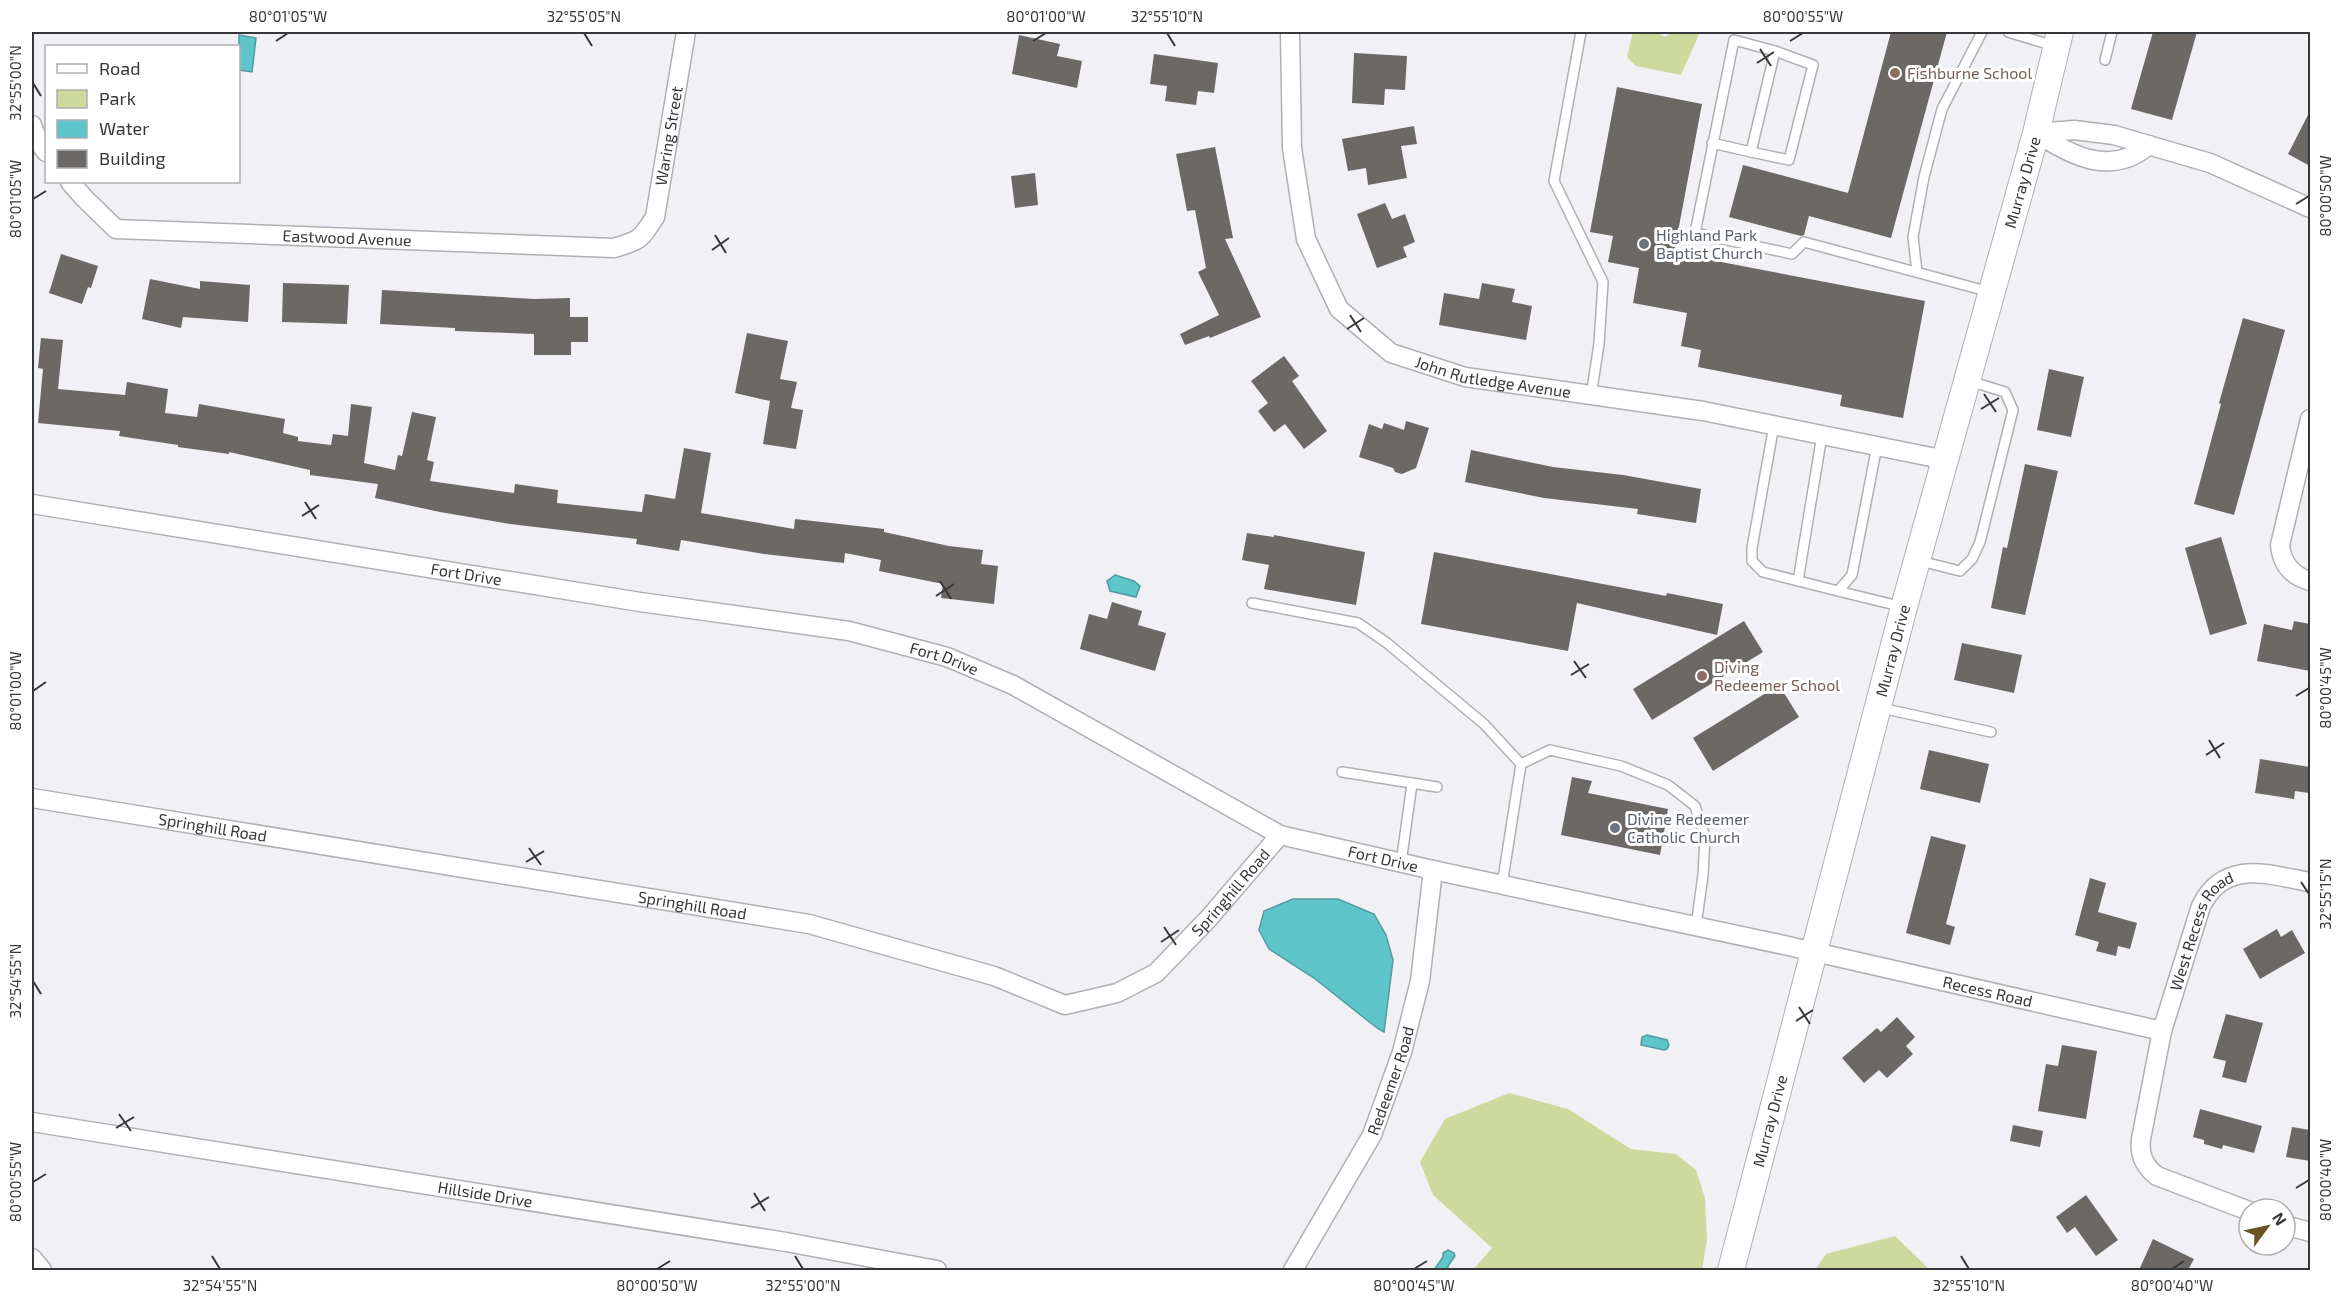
<svg xmlns="http://www.w3.org/2000/svg" width="2342" height="1302" font-family="'Exo 2',sans-serif">
<style>
.green{fill:#ceda9d}
.water{fill:#5ec5cb;stroke:#529a9f;stroke-width:1.5}
.building{fill:#6c6866}
.lines{fill:none;stroke-linecap:round;stroke-linejoin:round}
.lane-casing{stroke:#afb0b4;stroke-width:12}
.street-casing{stroke:#afb0b4;stroke-width:21}
.secondary-casing{stroke:#afb0b4;stroke-width:28}
.lane{stroke:#fff;stroke-width:9}
.street{stroke:#fff;stroke-width:18}
.secondary{stroke:#fff;stroke-width:26}
.ticks{fill:none;stroke:#363738;stroke-width:2}
.education-dot{fill:#8d6e63;stroke:#fff;stroke-width:2}
.worship-dot{fill:#6b7280;stroke:#fff;stroke-width:2}
.labels{text-anchor:middle;stroke-width:6;stroke-linejoin:round;paint-order:stroke}
.education-label{font-size:16px;fill:#785e54;stroke:#fff;text-anchor:start}
.street-label{font-size:16px;fill:#363738;stroke:#fff}
.worship-label{font-size:16px;fill:#5b616d;stroke:#fff;text-anchor:start}
.neatline{fill:none;stroke:#363738;stroke-width:2}
.ticks-label{font-size:15px;text-anchor:middle;fill:#363738}
</style>
<rect width="100%" height="100%" fill="#f0f0f5"/>
<!-- green -->
<g class="green">
<polygon points="1633,32 1656,32 1665,37 1673,32 1700,32 1681,75 1636,66 1627,57"/>
<polygon points="1509,1093 1568,1109 1631,1149 1676,1154 1696,1170 1705,1198 1707,1240 1702,1270 1473,1270 1492,1248 1433,1195 1420,1162 1445,1119"/>
<polygon points="1895,1236 1930,1270 1815,1270 1826,1254"/>
</g>
<!-- water -->
<g class="water">
<polygon points="239,35 256,38 252,72 239,70"/>
<polygon points="1115,575 1134,581 1140,586 1136,597 1110,591 1107,581"/>
<polygon points="1293,899 1338,899 1374,914 1386,935 1393,960 1384,1032 1377,1028 1314,978 1269,949 1259,930 1264,911"/>
<polygon points="1647,1035 1667,1040 1669,1045 1667,1049 1664,1050 1641,1045 1642,1037"/>
<polygon points="1448,1250 1454,1253 1455,1256 1448,1266 1448,1270 1434,1270 1443,1257 1443,1253"/>
</g>
<!-- building -->
<g class="building">
<polygon points="1891,32 1947,32 1891,238 1809,216 1804,235 1801,236 1729,217 1743,165 1848,193"/>
<polygon points="2153,32 2197,32 2172,120 2131,109"/>
<polygon points="1019,35 1060,44 1057,56 1082,61 1077,88 1012,74"/>
<polygon points="1354,53 1407,56 1405,90 1385,89 1384,105 1352,103"/>
<polygon points="1154,54 1218,63 1214,93 1198,91 1196,105 1165,101 1167,86 1150,84"/>
<polygon points="1617,87 1702,104 1674,253 1925,301 1903,418 1840,406 1842,395 1698,367 1701,350 1681,346 1687,313 1633,303 1639,268 1608,262 1613,236 1590,232"/>
<polygon points="2310,111 2310,166 2288,154"/>
<polygon points="1414,126 1417,144 1401,146 1407,178 1368,185 1366,168 1348,171 1342,139"/>
<polygon points="1215,147 1233,238 1225,239 1261,317 1210,338 1209,336 1185,345 1180,334 1219,315 1198,272 1206,268 1195,210 1187,211 1176,154"/>
<polygon points="1035,173 1038,205 1015,208 1011,176"/>
<polygon points="1385,203 1392,219 1405,214 1415,242 1403,247 1407,257 1377,268 1357,214"/>
<polygon points="61,254 98,266 91,288 88,287 82,304 49,293"/>
<polygon points="150,279 200,289 200,281 250,285 248,322 183,317 181,328 142,319"/>
<polygon points="283,283 349,285 347,324 282,322"/>
<polygon points="1482,283 1515,289 1512,302 1532,306 1526,340 1439,325 1444,293 1479,299"/>
<polygon points="382,290 534,299 570,298 570,317 588,317 588,342 571,342 571,355 534,355 534,334 455,331 455,328 380,324"/>
<polygon points="2243,318 2285,330 2234,515 2194,504 2221,404 2219,403"/>
<polygon points="747,333 788,341 780,379 797,382 791,408 803,410 796,449 763,444 770,401 735,393"/>
<polygon points="41,338 63,340 58,389 125,395 127,382 168,389 165,413 197,417 199,404 285,419 283,433 298,437 298,441 331,445 333,434 348,436 351,404 372,407 364,463 395,470 398,455 402,456 412,412 436,417 427,460 434,462 430,481 514,493 515,484 558,490 557,503 642,512 645,494 675,499 684,448 711,453 701,513 794,529 795,519 884,529 884,532 949,546 983,550 981,564 998,566 994,604 941,598 943,584 879,571 881,560 845,553 844,563 764,554 681,540 679,551 636,544 637,539 510,524 440,512 375,498 378,484 310,475 310,470 229,452 229,454 178,447 178,445 119,436 120,431 38,423 43,369 38,368"/>
<polygon points="1284,356 1299,376 1292,381 1327,431 1304,449 1285,424 1274,432 1258,411 1268,403 1251,381"/>
<polygon points="2049,369 2084,377 2071,437 2037,430"/>
<polygon points="1406,421 1429,428 1416,468 1402,474 1395,472 1393,468 1359,457 1369,424 1382,429 1384,423 1404,430"/>
<polygon points="1471,450 1553,467 1623,475 1701,489 1696,523 1637,514 1638,509 1544,498 1465,482"/>
<polygon points="2025,464 2058,471 2025,615 1991,608 2003,547 2007,548"/>
<polygon points="1247,533 1274,537 1274,535 1365,552 1356,605 1264,589 1269,565 1242,560"/>
<polygon points="2221,537 2247,624 2210,635 2185,548"/>
<polygon points="1434,552 1666,596 1667,593 1723,604 1717,635 1577,603 1568,651 1421,624"/>
<polygon points="1112,602 1142,611 1138,625 1166,633 1155,671 1080,649 1089,614 1107,619"/>
<polygon points="1744,621 1763,652 1652,720 1633,689"/>
<polygon points="2294,621 2310,624 2310,671 2257,661 2264,624 2292,630"/>
<polygon points="1962,643 2022,655 2014,693 1954,680"/>
<polygon points="1779,685 1799,717 1713,771 1693,738"/>
<polygon points="1929,750 1989,764 1980,803 1920,789"/>
<polygon points="2260,759 2310,767 2309,793 2295,791 2294,799 2255,793"/>
<polygon points="1572,777 1592,781 1588,793 1668,809 1660,855 1561,835"/>
<polygon points="1931,836 1966,845 1946,924 1955,927 1950,945 1906,933"/>
<polygon points="2090,878 2106,883 2098,912 2137,923 2130,949 2118,946 2116,956 2096,951 2099,942 2075,935"/>
<polygon points="2277,929 2281,937 2292,930 2305,953 2260,979 2243,949"/>
<polygon points="2226,1014 2263,1023 2246,1083 2222,1077 2226,1061 2213,1058"/>
<polygon points="1897,1017 1915,1037 1906,1046 1913,1054 1887,1078 1879,1070 1864,1083 1842,1058 1877,1028 1881,1032"/>
<polygon points="2062,1045 2097,1051 2086,1119 2038,1111 2046,1064 2058,1066"/>
<polygon points="2200,1109 2262,1126 2254,1153 2223,1145 2222,1149 2204,1144 2204,1140 2193,1137"/>
<polygon points="2013,1125 2043,1131 2040,1147 2010,1141"/>
<polygon points="2292,1127 2310,1130 2310,1161 2286,1157"/>
<polygon points="2086,1195 2118,1240 2096,1256 2075,1227 2067,1233 2056,1217"/>
<polygon points="2153,1239 2194,1259 2188,1270 2139,1270"/>
</g>
<g class="lines">
<!-- lane casing -->
<g class="lane-casing">
<g id="lane">
<polyline points="1581,32 1554,181 1603,282 1599,344 1591,396"/>
<polyline points="2008,32 2054,46"/>
<polyline points="2105,60 2112,32"/>
<polyline points="1712,143 1751,152 1775,51 1734,40 1695,233 1792,254 1804,242 1990,292"/>
<polyline points="1751,152 1789,160 1813,65 1775,51"/>
<polyline points="1917,272 1913,237 1924,177 1942,109 1982,32"/>
<polyline points="1774,425 1752,548 1752,561 1763,572 1838,591 1852,575 1877,446"/>
<polyline points="1920,561 1960,571 1972,559 1980,542 2013,410 2005,392 1969,381"/>
<polyline points="1798,581 1822,435"/>
<polyline points="1838,591 1903,607"/>
<polyline points="1252,603 1358,623 1387,643 1484,724 1521,764"/>
<polyline points="1881,708 1991,732"/>
<polyline points="1342,772 1437,787"/>
<polyline points="1401,863 1412,784"/>
<polyline points="1502,885 1521,764 1550,750 1621,766 1668,785 1695,806 1705,837 1703,875 1696,926"/>
</g>
</g>
<!-- street casing -->
<g class="street-casing">
<g id="street">
<path id="s1" d="M1290,32L1292,148L1306,239L1339,309L1391,353L1465,377L1703,411L1946,460"/>
<polyline points="32,125 38,141 46,152"/>
<polyline points="2036,133 2074,130 2114,135 2210,163 2310,208"/>
<path d="M2036,133C2072,156 2111,177 2149,145"/>
<path id="s2" d="M70,182L85,199L116,229L614,248C641,240 640,240 655,217L686,32"/>
<path d="M2310,419L2280,545C2282,564 2292,576 2310,581"/>
<path id="s3" d="M32,504L640,602L849,631L947,657L1013,685L1280,835L1433,870L1784,945L2162,1031"/>
<path id="s4" d="M32,798L809,924L994,976L1065,1005L1117,993L1156,973L1209,918L1280,835"/>
<path id="s5" d="M32,1122L786,1242L937,1270"/>
<path id="s6" d="M2249,1211L2157,1176C2144,1166 2139,1155 2141,1139L2162,1031L2201,906C2225,858 2269,875 2310,882"/>
<polyline points="2285,1225 2310,1232"/>
<polyline points="32,1258 42,1270"/>
<path id="s7" d="M1293,1270L1372,1135L1402,1052L1420,981L1433,870"/>
</g>
</g>
<!-- secondary casing -->
<g class="secondary-casing">
<g id="secondary">
<path id="s8" d="M1731,1270L1904,607L2036,133L2060,32"/>
</g>
</g>
<!-- lane -->
<use href="#lane" class="lane"/>
<!-- street -->
<use href="#street" class="street"/>
<!-- secondary -->
<use href="#secondary" class="secondary"/>
</g>
<!-- ticks -->
<path class="ticks" d="M584,33L592,46M1167,33L1175,46M276,41L288,33M1033,41L1046,33M1790,41L1803,33M1760,49L1771,66M1757,63L1774,52M33,83L41,96M33,199L46,191M2296,204L2309,196M715,235L726,253M712,250L729,238M1350,315L1361,332M1347,329L1364,318M1984,394L1996,412M1981,409L1999,398M305,502L316,519M302,516L319,505M940,581L951,599M936,596L954,584M1574,661L1586,678M1571,675L1589,664M33,691L46,682M2296,696L2309,688M2209,740L2220,758M2206,755L2224,743M529,848L541,865M526,862L544,851M2301,882L2309,894M1164,927L1176,945M1161,942L1179,930M33,981L41,994M1799,1007L1810,1024M1796,1021L1813,1010M119,1114L131,1131M116,1128L134,1117M33,1182L46,1174M2296,1188L2309,1180M754,1193L765,1211M751,1208L769,1197M212,1256L220,1269M795,1256L803,1269M1961,1256L1969,1269M657,1269L670,1261M1414,1269L1427,1261M2172,1269L2184,1261"/>
<!-- markers -->
<g class="education-dot">
<circle cx="1895" cy="73" r="6"/>
<circle cx="1702" cy="676" r="6"/>
</g>
<g class="worship-dot">
<circle cx="1644" cy="244" r="6"/>
<circle cx="1615" cy="828" r="6"/>
</g>
<g class="labels">
<!-- education labels -->
<g class="education-label">
<text x="1907" y="79">Fishburne School</text>
<text x="1714" y="673">Diving<tspan x="1714" dy="18">Redeemer School</tspan></text>
</g>
<!-- street labels -->
<g class="street-label">
<text dy="6" stroke="none"><textPath href="#s2" startOffset="700">Waring Street</textPath></text>
<text dy="6" stroke="none"><textPath href="#s8" startOffset="1126">Murray Drive</textPath></text>
<text dy="6" stroke="none"><textPath href="#s2" startOffset="297">Eastwood Avenue</textPath></text>
<text dy="6" stroke="none"><textPath href="#s1" startOffset="459">John Rutledge Avenue</textPath></text>
<text dy="6" stroke="none"><textPath href="#s3" startOffset="440">Fort Drive</textPath></text>
<text dy="6" stroke="none"><textPath href="#s8" startOffset="640">Murray Drive</textPath></text>
<text dy="6" stroke="none"><textPath href="#s3" startOffset="926">Fort Drive</textPath></text>
<text dy="6" stroke="none"><textPath href="#s4" startOffset="183">Springhill Road</textPath></text>
<text dy="6" stroke="none"><textPath href="#s3" startOffset="1412">Fort Drive</textPath></text>
<text dy="6" stroke="none"><textPath href="#s4" startOffset="1263">Springhill Road</textPath></text>
<text dy="6" stroke="none"><textPath href="#s4" startOffset="669">Springhill Road</textPath></text>
<text dy="6" stroke="none"><textPath href="#s6" startOffset="360">West Recess Road</textPath></text>
<text dy="6" stroke="none"><textPath href="#s3" startOffset="2031">Recess Road</textPath></text>
<text dy="6" stroke="none"><textPath href="#s7" startOffset="214">Redeemer Road</textPath></text>
<text dy="6" stroke="none"><textPath href="#s8" startOffset="154">Murray Drive</textPath></text>
<text dy="6" stroke="none"><textPath href="#s5" startOffset="459">Hillside Drive</textPath></text>
</g>
<!-- worship labels -->
<g class="worship-label">
<text x="1656" y="241">Highland Park<tspan x="1656" dy="18">Baptist Church</tspan></text>
<text x="1627" y="825">Divine Redeemer<tspan x="1627" dy="18">Catholic Church</tspan></text>
</g>
</g>
<!-- border -->
<rect width="2342" height="1302" fill="none" stroke="#ffffff" stroke-width="66"/>
<!-- legend -->
<rect x="45" y="45" width="195" height="138" fill="#ffffff" stroke="#afafaf" stroke-width="1.5"/>
<rect x="57" y="64" width="30" height="9" fill="#ffffff" stroke="#afafaf" stroke-width="1.5"/>
<text x="99" y="75" font-size="18" fill="#363738">Road</text>
<rect x="57" y="90" width="30" height="18" fill="#ceda9d" stroke="#afafaf" stroke-width="1.5"/>
<text x="99" y="105" font-size="18" fill="#363738">Park</text>
<rect x="57" y="120" width="30" height="18" fill="#5ec5cb" stroke="#afafaf" stroke-width="1.5"/>
<text x="99" y="135" font-size="18" fill="#363738">Water</text>
<rect x="57" y="150" width="30" height="18" fill="#6c6866" stroke="#afafaf" stroke-width="1.5"/>
<text x="99" y="165" font-size="18" fill="#363738">Building</text>
<!-- north arrow -->
<g transform="translate(2267 1227) rotate(57)"><circle r="28" fill="#ffffff" stroke="#afafaf" stroke-width="1.5"/>
<path d="M0-4.5L10 22L0 15L-10 22Z" fill="#6b5323"/>
<text y="-9" font-size="16" font-weight="bold" text-anchor="middle" fill="#363738">N</text>
</g>
<rect x="33" y="33" width="2276" height="1236" class="neatline"/>
<g class="ticks-label">
<text x="288" y="22">80°01'05"W</text>
<text x="584" y="22">32°55'05"N</text>
<text x="1046" y="22">80°01'00"W</text>
<text x="1167" y="22">32°55'10"N</text>
<text x="1803" y="22">80°00'55"W</text>
<text transform="translate(16 83) rotate(-90)" y="5">32°55'00"N</text>
<text transform="translate(2326 196) rotate(-90)" y="5">80°00'50"W</text>
<text transform="translate(16 199) rotate(-90)" y="5">80°01'05"W</text>
<text transform="translate(2326 688) rotate(-90)" y="5">80°00'45"W</text>
<text transform="translate(16 691) rotate(-90)" y="5">80°01'00"W</text>
<text transform="translate(2326 894) rotate(-90)" y="5">32°55'15"N</text>
<text transform="translate(16 981) rotate(-90)" y="5">32°54'55"N</text>
<text transform="translate(2326 1180) rotate(-90)" y="5">80°00'40"W</text>
<text transform="translate(16 1182) rotate(-90)" y="5">80°00'55"W</text>
<text x="220" y="1291">32°54'55"N</text>
<text x="657" y="1291">80°00'50"W</text>
<text x="803" y="1291">32°55'00"N</text>
<text x="1414" y="1291">80°00'45"W</text>
<text x="1969" y="1291">32°55'10"N</text>
<text x="2172" y="1291">80°00'40"W</text>
</g>
</svg>
